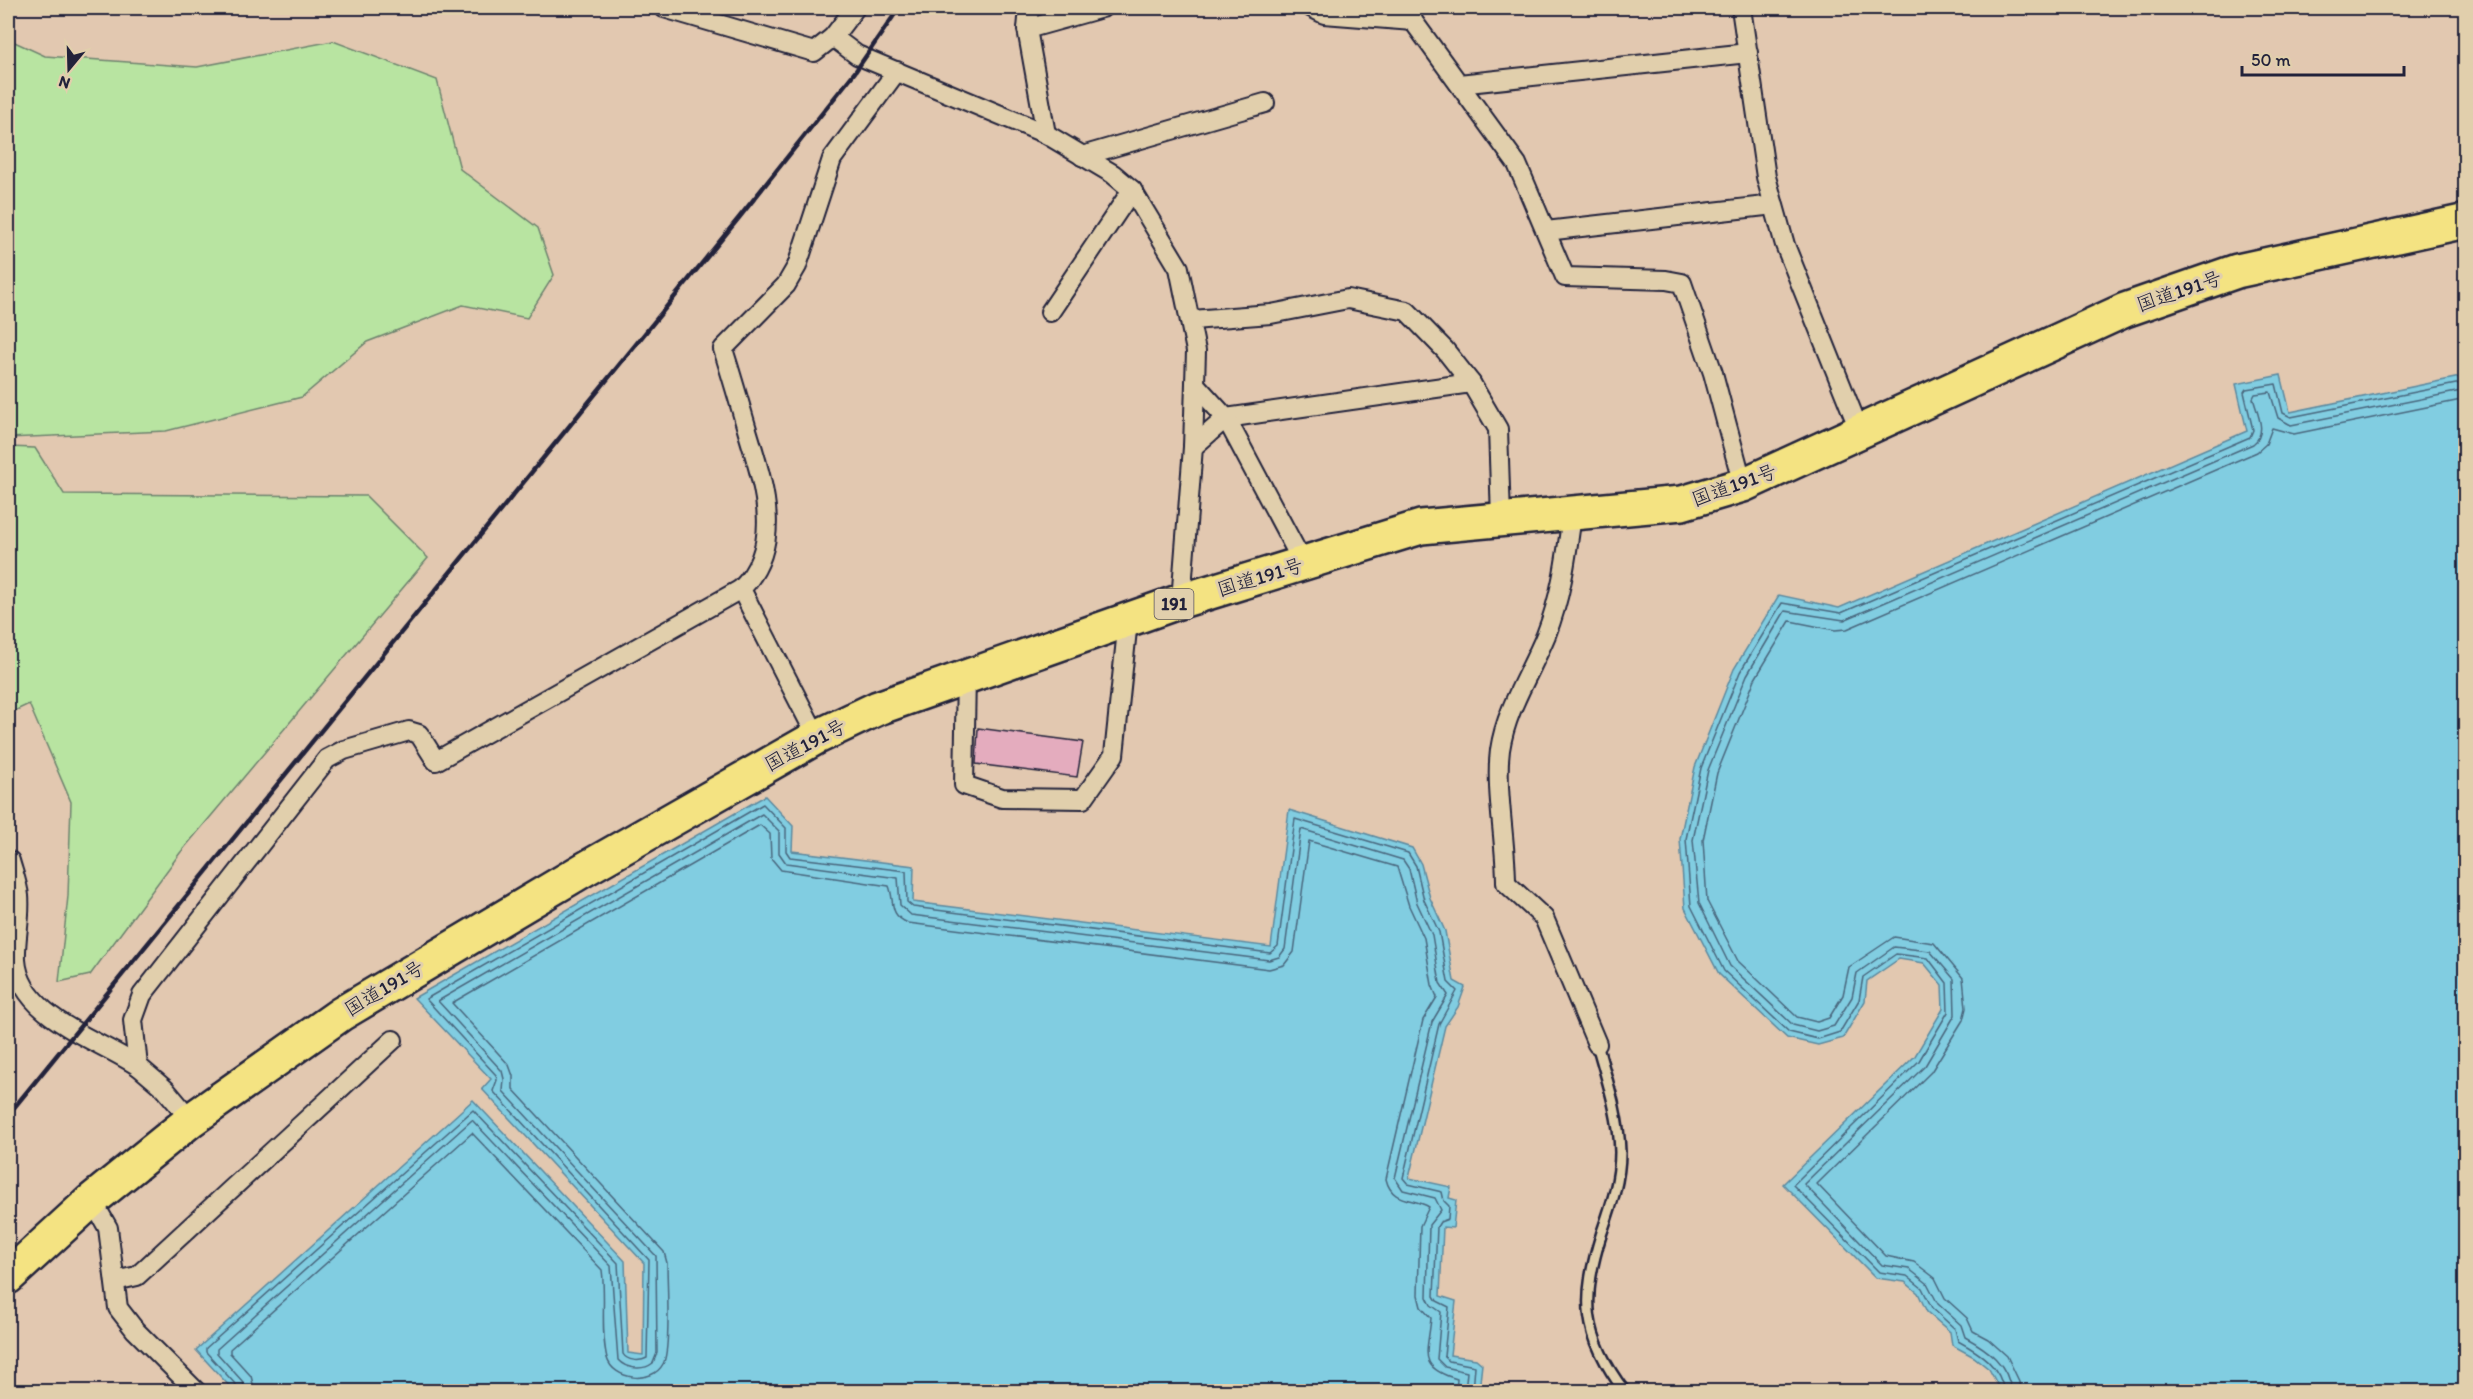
<svg xmlns="http://www.w3.org/2000/svg" width="2473" height="1399" font-family="Itim,'Klee One',sans-serif">
<style>
.green{fill:#b8e4a1;stroke:#6d836e;stroke-width:1.5}
.water{fill:#81cde1;stroke:#5b899f;stroke-width:1.5}
.lines{fill:none;stroke-linecap:round;stroke-linejoin:round}
.shore{stroke:#48667d;stroke-width:1.5}
.building{fill:#e4acbe;stroke:#22223b;stroke-width:1.5}
.lane-casing{stroke:#22223b;stroke-width:14}
.street-casing{stroke:#22223b;stroke-width:22}
.highway-casing{stroke:#22223b;stroke-width:38}
.lane{stroke:#e1cfac;stroke-width:9}
.street{stroke:#e1cfac;stroke-width:18}
.highway{stroke:#f4e382;stroke-width:33}
.rail{stroke:#22223b;stroke-width:4.5}
.labels{text-anchor:middle;stroke-width:6;stroke-linejoin:round;paint-order:stroke}
.shield{fill:#e1cfac;stroke:#5b565d;stroke-width:1.5}
.shield-label{font-size:18px;font-weight:bold;fill:#22223b}
.street-label{font-size:20px;fill:#22223b;stroke:#e1cfac}
</style>
<rect width="100%" height="100%" fill="#e2c8b0"/>
<filter id="ink" filterUnits="userSpaceOnUse"><feTurbulence type="fractalNoise" baseFrequency=".0167" numOctaves="2"/><feDisplacementMap in="SourceGraphic" scale="12" xChannelSelector="R" yChannelSelector="G"/><feConvolveMatrix kernelMatrix="1 2 1 2 8 2 1 2 1" color-interpolation-filters="sRGB"/></filter>
<g filter="url(#ink)">
<!-- green -->
<g class="green">
<polygon points="8,39 45,56 197,67 333,41 437,80 460,169 538,228 554,275 527,318 463,305 367,342 302,397 166,431 8,438"/>
<polygon points="8,447 35,448 64,494 366,496 428,558 180,853 90,975 59,982 68,896 71,802 29,704 8,714"/>
</g>
<!-- water -->
<g class="water">
<polygon points="2281,375 2290,412 2465,376 2465,1391 2001,1391 1989,1369 1974,1357 1952,1345 1950,1332 1927,1312 1918,1293 1905,1282 1876,1278 1783,1184 1915,1056 1943,1009 1942,985 1924,963 1899,959 1867,981 1865,1001 1843,1038 1818,1045 1787,1038 1719,974 1685,908 1680,839 1695,767 1734,669 1779,595 1839,608 2247,431 2236,384"/>
<polygon points="765,796 793,826 792,851 914,866 913,902 1271,947 1289,810 1412,848 1421,864 1430,898 1445,931 1454,981 1465,987 1458,1007 1445,1026 1409,1178 1451,1187 1449,1198 1456,1200 1453,1228 1443,1227 1440,1296 1456,1301 1450,1355 1476,1359 1482,1364 1479,1391 234,1391 196,1350 473,1100 625,1261 628,1353 643,1355 644,1263 482,1089 491,1079 414,998"/>
</g>
<g class="lines">
<!-- shore -->
<g class="shore">
<path d="M238,1392L237,1386L206,1352V1348L473,1110L618,1263L623,1354C627,1361 640,1362 647,1358L649,1260L493,1091L497,1080L496,1075L426,999L763,804L786,828V851L790,857L906,871L907,902L913,907L1270,953L1278,946L1295,819L1408,853L1416,866L1424,900L1439,932L1448,982L1457,991L1439,1024L1403,1178L1408,1184L1442,1192L1444,1201L1449,1206L1448,1219L1440,1222L1437,1227L1434,1296L1437,1301L1449,1307L1444,1356L1449,1361L1475,1366L1473,1392"/>
<path d="M246,1392L243,1382L217,1353V1349L472,1120L611,1266L618,1360C626,1369 643,1371 653,1363L657,1353L656,1256L503,1091L504,1079L502,1071L438,1001L762,814L779,831V853L786,863L898,878L900,905L911,915L1269,960L1279,957L1285,949L1301,829L1403,860L1409,869L1417,903L1432,935L1440,983L1448,995L1432,1022L1395,1178L1403,1190L1435,1198L1441,1210L1429,1225L1427,1297L1431,1305L1441,1312L1437,1359L1445,1367L1467,1372L1465,1392"/>
<path d="M255,1392L251,1376L230,1353V1349L472,1133L602,1270C606,1298 600,1330 607,1358C613,1380 652,1385 663,1364C671,1350 667,1283 667,1263L664,1252L513,1089V1076L509,1065L452,1003L760,825L770,834L771,858L781,870L889,886C895,901 888,915 908,923L1269,969L1284,965L1294,952L1309,841L1397,867L1409,906L1424,938L1432,985L1437,997L1423,1020L1386,1179C1392,1204 1413,1197 1429,1207L1420,1226L1418,1295L1421,1307L1431,1318C1428,1353 1416,1367 1457,1379L1456,1392"/>
<path d="M2004,1392C2000,1365 1980,1353 1958,1341L1955,1329L1932,1308L1922,1288L1907,1276L1879,1272L1793,1185L1919,1061L1948,1012L1947,983L1928,958L1896,954L1863,977L1859,1000L1840,1032L1818,1039L1789,1032L1724,971L1691,906L1686,839L1701,768L1740,672L1782,603L1841,613L2250,437L2253,430L2244,392L2246,389L2276,384L2283,413L2291,417L2466,382"/>
<path d="M2011,1392C2009,1364 1987,1349 1965,1337L1961,1325L1938,1304L1927,1283L1909,1269L1882,1265L1804,1184L1925,1066L1955,1015L1954,979L1930,951L1894,947L1857,973L1852,997L1834,1026L1817,1031L1793,1025L1730,966L1699,903L1693,840L1708,770L1747,675L1785,611L1844,620L2253,444C2268,433 2257,413 2253,398L2255,394L2270,392L2278,418L2291,425L2466,390"/>
<polyline points="2020,1392 2019,1381 2007,1356 1988,1339 1973,1331 1967,1318 1945,1298 1935,1278 1914,1262 1886,1256 1817,1184 1931,1072 1963,1020 1966,1008 1963,978 1934,943 1894,937 1849,967 1843,995 1829,1018 1817,1022 1797,1017 1738,961 1707,901 1703,840 1717,773 1755,679 1790,621 1835,630 1847,629 2257,452 2266,444 2272,428 2294,434 2466,399"/>
</g>
</g>
<!-- building -->
<polygon class="building" points="978,728 1083,742 1077,777 976,764"/>
<g class="lines">
<!-- lane casing -->
<g class="lane-casing">
<path id="lane" d="M1597,1044C1607,1080 1619,1115 1620,1152C1620,1181 1611,1206 1602,1232C1581,1299 1582,1335 1625,1392"/>
</g>
<!-- street casing -->
<g class="street-casing">
<g id="street">
<polyline points="664,8 814,52 833,37 855,8"/>
<polyline points="1312,8 1324,14 1413,21"/>
<polyline points="1410,8 1413,21 1517,164 1565,277 1666,280 1682,283 1713,373 1743,485"/>
<polyline points="1741,8 1766,177 1785,245 1860,432"/>
<polyline points="1027,29 1029,8"/>
<polyline points="833,37 857,55 1046,134 1113,174 1132,190 1179,268 1196,351 1193,447 1181,601"/>
<polyline points="1459,84 1748,53"/>
<polyline points="1046,134 1027,29 1102,8"/>
<polyline points="1082,156 1265,103"/>
<polyline points="1546,231 1774,205"/>
<polyline points="1050,312 1132,190"/>
<polyline points="1192,320 1271,314 1348,299 1407,311 1445,350 1471,383 1498,429 1501,518"/>
<polyline points="1195,384 1226,418 1471,383"/>
<polyline points="1193,447 1226,418 1303,563"/>
<path d="M1572,515C1566,558 1562,594 1546,635C1530,674 1506,709 1500,750C1495,789 1506,842 1506,883L1544,918L1597,1044"/>
<polyline points="966,676 964,785 1002,798 1083,799 1114,755 1128,620"/>
<path d="M817,737L741,589C784,545 764,486 748,433C740,405 732,377 723,349L786,285L797,266L832,159L897,71"/>
<path d="M10,861C13,872 18,885 19,896C21,917 15,939 16,960C20,1017 98,1039 138,1066"/>
<polyline points="191,1120 165,1089 138,1066 133,1020 142,995 327,759 344,750 409,731 419,734 436,761 741,589"/>
<polyline points="92,1200 108,1228 118,1308 135,1330 197,1392"/>
<polyline points="115,1281 137,1276 393,1040"/>
</g>
</g>
<!-- highway casing -->
<g class="highway-casing">
<polyline id="highway" points="8,1277 92,1200 191,1120 341,1014 585,869 817,737 878,708 1181,601 1421,527 1682,503 1743,485 2125,310 2237,271 2466,221"/>
</g>
<!-- lane -->
<use href="#lane" class="lane"/>
<!-- street -->
<use href="#street" class="street"/>
<!-- highway -->
<use href="#highway" class="highway"/>
<!-- rail -->
<polyline class="rail" points="8,1115 738,219 855,72 899,8"/>
</g>
</g>
<g class="labels">
<!-- shield labels -->
<rect class="shield" x="1154.5" y="589" width="39" height="30" rx="4.5"/>
<g class="shield-label">
<text x="1174" y="610">191</text>
</g>
<!-- street labels -->
<g class="street-label">
<text transform="translate(2179 291) rotate(-19)" y="7">国道191号</text>
<text transform="translate(1734 485) rotate(-20)" y="7">国道191号</text>
<text transform="translate(1260 577) rotate(-17)" y="7">国道191号</text>
<text transform="translate(805 745) rotate(-28)" y="7">国道191号</text>
<text transform="translate(384 988) rotate(-31)" y="7">国道191号</text>
</g>
</g>
<!-- margin -->
<rect width="2473" height="1399" fill="none" stroke="#e1cfac" stroke-width="30"/>
<rect x="15" y="15" width="2443" height="1369" fill="none" stroke="#22223b" stroke-width="2" filter="url(#ink)"/>
<!-- north arrow -->
<g transform="translate(69 69) rotate(199)" stroke="#e1cfac" stroke-width="4.5" paint-order="stroke">
<path d="M0-4.5L10 22L0 15L-10 22Z" fill="#22223b"/>
<text y="-9" font-size="16" font-weight="bold" text-anchor="middle" fill="#22223b">N</text>
</g>
<!-- scale -->
<path d="M2242 66v9h162v-9" fill="none" stroke="#22223b" stroke-width="3"/>
<text x="2251" y="66" font-size="18" fill="#22223b" stroke="#e1cfac" stroke-width="4.5" paint-order="stroke">50 m</text>
</svg>
